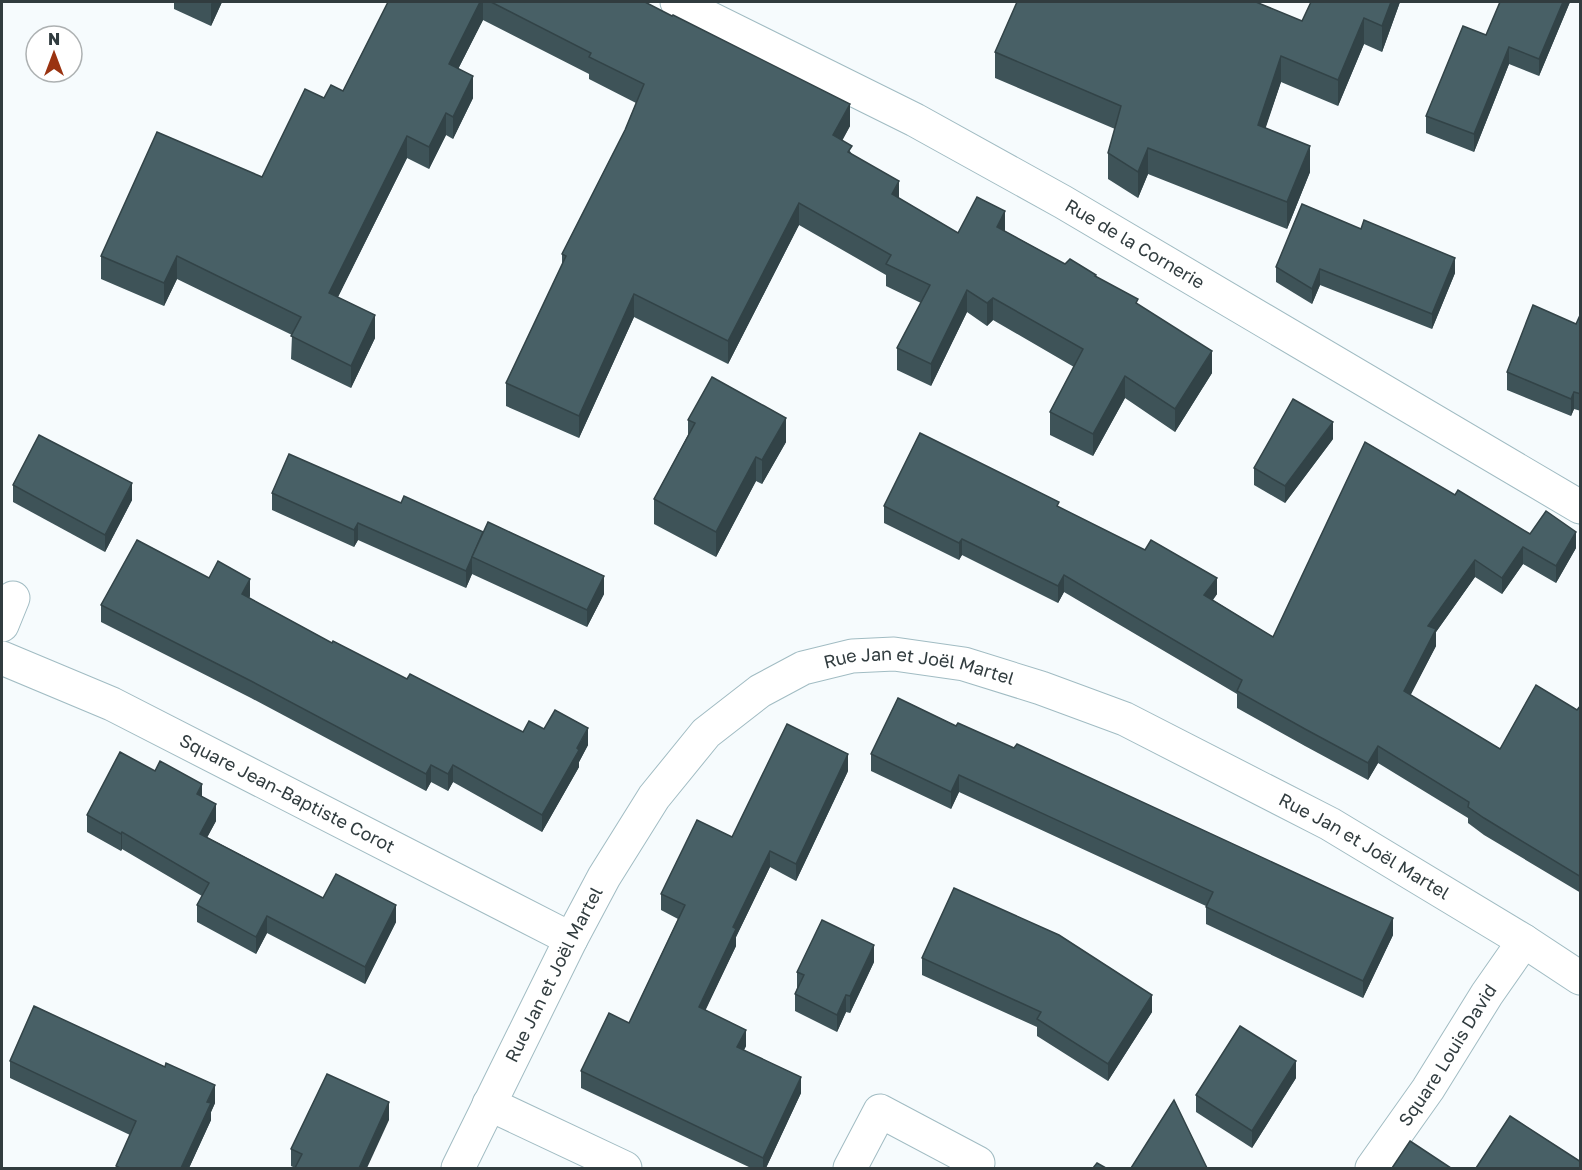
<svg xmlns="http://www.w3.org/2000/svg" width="1582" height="1170" font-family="'Golos Text',sans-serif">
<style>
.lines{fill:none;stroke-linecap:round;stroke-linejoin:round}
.minor-casing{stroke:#a1bcc3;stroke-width:35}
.minor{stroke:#fff;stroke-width:33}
.wall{fill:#3e5358}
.shaded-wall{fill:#324347}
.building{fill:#486066;stroke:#324347;stroke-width:1.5}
.labels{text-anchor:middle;stroke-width:6;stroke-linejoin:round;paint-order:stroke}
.street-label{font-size:18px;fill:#313c3f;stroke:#fff}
</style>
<rect width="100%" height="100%" fill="#f6fbfd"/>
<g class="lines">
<!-- minor casing -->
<g class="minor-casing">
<g id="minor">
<path id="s1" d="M677,2L915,120L1063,202L1580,507"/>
<polyline points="2,625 13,598"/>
<path id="s2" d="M2,658L112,704L571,939"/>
<polyline points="489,1104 625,1168"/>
<path id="s3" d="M458,1168L571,939L604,877L654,797L706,733L760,691L803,668L852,656L894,654L964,664L1041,688L1125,719L1330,824L1524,941L1580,978"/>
<polyline points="850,1168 880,1111 978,1163 975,1168"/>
<path id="s4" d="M1372,1168L1428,1089L1487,994L1524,941"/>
</g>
</g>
<!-- minor -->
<use href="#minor" class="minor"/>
</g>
<!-- wall -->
<g class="wall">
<polygon points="174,2 222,2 211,26 174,9"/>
<polygon points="388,2 645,2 850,126 842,140 852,154 899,198 958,233 1005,231 1065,264 1096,277 1138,304 1212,373 1175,432 1125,398 1093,456 1050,435 1050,412 1074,367 993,320 987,326 967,312 931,386 897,370 897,348 921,303 886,286 886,275 799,225 728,364 634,317 579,438 506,406 506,383 562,265 562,254 625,130 636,103 589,79 589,74 483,20 458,69 473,98 453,139 446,135 429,169 407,158 338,297 375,338 351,388 291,359 292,335 177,279 164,306 101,279 101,256 262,177 324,98 343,91"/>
<polygon points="1311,2 1400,2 1382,52 1364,44 1338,106 1281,82 1265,128 1310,172 1287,229 1148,174 1138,198 1108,179 1108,153 1115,129 995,78 995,52 1302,21"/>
<polygon points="1570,2 1539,76 1509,64 1474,152 1426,133 1426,116 1486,35"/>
<polygon points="1276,267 1455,273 1432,329 1320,285 1312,304 1276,282"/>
<polygon points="1581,313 1581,411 1574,409 1571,416 1507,390 1507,372 1576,324"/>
<polygon points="688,420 786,442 762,484 756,481 716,557 654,524 654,499 688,435"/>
<polygon points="1333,439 1285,503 1254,485 1254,468"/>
<polygon points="13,485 132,500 105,552 13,502"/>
<polygon points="272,493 604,594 587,627 472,574 466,588 358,540 354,547 272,510"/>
<polygon points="1455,495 1530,534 1576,548 1556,583 1523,564 1502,594 1475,577 1436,632 1436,646 1410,695 1500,749 1577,710 1581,705 1581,893 1484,835 1468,823 1468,818 1378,763 1368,780 1305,746 1237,708 1237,694 1064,592 1058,603 962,555 959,560 884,523 884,506 1059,507 1217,594 1213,600 1273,637"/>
<polygon points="209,578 250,596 249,598 332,643 407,679 523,732 544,729 588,745 579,762 579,767 542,832 453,782 448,791 431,782 426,791 251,698 101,622 101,605"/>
<polygon points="898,698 1393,935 1363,998 1206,924 1206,906 959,792 951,809 871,771 871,754"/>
<polygon points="848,771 796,881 770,867 736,937 736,946 705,1010 746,1046 744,1050 801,1093 766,1168 751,1168 581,1088 581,1071 629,1023 678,919 661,910 661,894 732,837"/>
<polygon points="202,796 216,821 207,837 323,898 396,922 365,984 267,933 256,954 197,922 197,905 202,896 122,849 121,851 87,832 87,815"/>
<polygon points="922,958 1152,1012 1108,1081 1037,1036 1037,1027 922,975"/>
<polygon points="874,962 850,1013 846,1012 837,1032 795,1011 795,994 797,988 797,972"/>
<polygon points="10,1061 215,1103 211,1112 211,1120 189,1168 116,1168 116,1166 130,1135 10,1078"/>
<polygon points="1296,1078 1252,1148 1196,1112 1196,1095"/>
<polygon points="389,1120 295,1168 291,1166 291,1149"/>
</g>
<!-- shaded-wall -->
<g class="shaded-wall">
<polygon points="212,2 222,2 211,26 211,4"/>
<polygon points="480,2 483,2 483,20 449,87 449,64"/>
<polygon points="1391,2 1400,2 1382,52 1382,26"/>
<polygon points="1563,2 1570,2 1539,76 1539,59"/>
<polygon points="1364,18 1364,44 1338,106 1338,80"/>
<polygon points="1509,47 1509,64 1474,152 1474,134"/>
<polygon points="1281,56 1281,82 1258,151 1258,125"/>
<polygon points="473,76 473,98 453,139 453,117"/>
<polygon points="850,104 850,126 833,158 833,135"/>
<polygon points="446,113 446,135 429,169 429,147"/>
<polygon points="407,136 407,158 329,315 329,293"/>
<polygon points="1310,146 1310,172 1287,229 1287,202"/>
<polygon points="1148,148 1148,174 1138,198 1138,172"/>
<polygon points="899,181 899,203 892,194"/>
<polygon points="799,203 799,225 728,364 728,341"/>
<polygon points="1005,211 1005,233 997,227"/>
<polygon points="177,256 177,279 164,306 164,283"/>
<polygon points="1455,258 1455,273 1432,329 1432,314"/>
<polygon points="1320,269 1320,285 1312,304 1312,289"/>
<polygon points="967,290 967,312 931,386 931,364"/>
<polygon points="634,294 634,317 579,438 579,416"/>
<polygon points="993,298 993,320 987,326 987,303"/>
<polygon points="375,315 375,338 351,388 351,366"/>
<polygon points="1212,351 1212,373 1175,432 1175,409"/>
<polygon points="1125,376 1125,398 1093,456 1093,434"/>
<polygon points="1574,392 1574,409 1571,416 1571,399"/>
<polygon points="786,418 786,442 762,484 762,460"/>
<polygon points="1333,422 1333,439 1285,503 1285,486"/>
<polygon points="756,457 756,481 716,557 716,532"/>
<polygon points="132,483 132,500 105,552 105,535"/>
<polygon points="358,523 358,540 354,547 354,530"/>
<polygon points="483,532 472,557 472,574 466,588 466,571"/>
<polygon points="1576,532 1576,548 1556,583 1556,566"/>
<polygon points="962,539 962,555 959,560 959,543"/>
<polygon points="1523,547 1523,564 1502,594 1502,578"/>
<polygon points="1475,560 1475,577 1436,632 1436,646 1404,708 1404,691 1428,626"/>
<polygon points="1064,575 1064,592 1058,603 1058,586"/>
<polygon points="604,576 604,594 587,627 587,610"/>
<polygon points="1217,578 1217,594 1204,611 1204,595"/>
<polygon points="250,579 250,596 242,611 242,594"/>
<polygon points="588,728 588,745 579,762 579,767 542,832 542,815"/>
<polygon points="1378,746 1378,763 1368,780 1368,763"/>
<polygon points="848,754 848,771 796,881 796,864"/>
<polygon points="431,765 431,782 426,791 426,774"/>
<polygon points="453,765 453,782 448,791 448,774"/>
<polygon points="959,775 959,792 951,809 951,792"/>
<polygon points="202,784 202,801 197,794"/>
<polygon points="216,804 216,821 200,851 200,834"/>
<polygon points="122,832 122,849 121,851 121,834"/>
<polygon points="770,851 770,867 736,937 736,946 699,1024 699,1007 733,927"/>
<polygon points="396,905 396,922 365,984 365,967"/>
<polygon points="267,916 267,933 256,954 256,937"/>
<polygon points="1393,918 1393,935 1363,998 1363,981"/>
<polygon points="874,945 874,962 850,1013 850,996"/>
<polygon points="846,995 846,1012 837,1032 837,1015"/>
<polygon points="1152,995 1152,1012 1108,1081 1108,1064"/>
<polygon points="746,1030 746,1046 737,1063 737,1047"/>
<polygon points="1296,1061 1296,1078 1252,1148 1252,1131"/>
<polygon points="801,1077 801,1093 766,1168 763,1168 763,1158"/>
<polygon points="215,1085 215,1103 211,1112 211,1120 189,1168 181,1168 207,1102"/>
<polygon points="389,1102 389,1120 367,1168 359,1168"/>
</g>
<!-- building -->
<g class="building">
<polygon points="388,2 480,2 449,64 473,76 453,117 446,113 429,147 407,136 329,293 375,315 351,366 291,336 301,317 177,256 164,283 101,256 157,132 262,177 305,89 324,98 331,85 343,91"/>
<polygon points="491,2 645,2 672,16 673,15 850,104 833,135 852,146 848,152 899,181 892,194 958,233 977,197 1005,211 997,227 1065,264 1070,259 1096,275 1095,276 1138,299 1136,303 1212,351 1175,409 1125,376 1093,434 1050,412 1083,349 993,298 987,303 967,290 931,364 897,348 930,285 886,264 891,255 799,203 728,341 634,294 579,416 506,383 566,256 562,254 625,130 644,84 589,57 591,53"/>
<polygon points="1017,2 1256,2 1302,21 1311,2 1391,2 1382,26 1364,18 1338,80 1281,56 1258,125 1310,146 1287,202 1148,148 1138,172 1108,153 1121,106 995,52"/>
<polygon points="1500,2 1563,2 1539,59 1509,47 1474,134 1426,116 1463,26 1486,35"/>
<polygon points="1302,204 1361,229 1364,220 1455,258 1432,314 1320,269 1312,289 1276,267"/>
<polygon points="1533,305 1576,324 1581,313 1581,394 1574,392 1571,399 1507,372"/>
<polygon points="712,377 786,418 762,460 756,457 716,532 654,499 695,423 688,420"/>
<polygon points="1293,399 1333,422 1285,486 1254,468"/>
<polygon points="920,433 1059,502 1057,506 1145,550 1151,540 1217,578 1204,595 1273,637 1365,442 1455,495 1458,490 1530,534 1546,511 1576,532 1556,566 1523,547 1502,578 1475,560 1428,626 1436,629 1404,691 1500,749 1536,685 1577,710 1581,705 1581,877 1484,818 1468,807 1469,802 1378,746 1368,763 1305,729 1237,691 1242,680 1064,575 1058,586 962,539 959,543 884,506"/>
<polygon points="39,435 132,483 105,535 13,485"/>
<polygon points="289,454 401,503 404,496 483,532 466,571 358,523 354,530 272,493"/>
<polygon points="488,522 604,576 587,610 472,557"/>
<polygon points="137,540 209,578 218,561 250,579 242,594 332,643 333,641 407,679 410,674 523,732 529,721 544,729 555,710 588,728 577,748 579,750 542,815 453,765 448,774 431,765 426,774 251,681 101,605"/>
<polygon points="898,698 956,726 958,723 1014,748 1017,744 1393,918 1363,981 1206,907 1213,892 959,775 951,792 871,754"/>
<polygon points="787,724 848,754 796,864 770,851 733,927 736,929 699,1007 746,1030 737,1047 801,1077 763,1158 581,1071 609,1013 629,1023 685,905 661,894 697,820 732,837"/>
<polygon points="120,752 155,771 160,761 202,784 197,794 216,804 200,834 323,898 336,874 396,905 365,967 267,916 256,937 197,905 209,883 122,832 121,834 87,815"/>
<polygon points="954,888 1059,935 1152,995 1108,1064 1037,1019 1041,1012 922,958"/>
<polygon points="822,920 874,945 850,996 846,995 837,1015 795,994 804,975 797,972"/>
<polygon points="34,1006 165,1067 166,1063 215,1085 207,1102 211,1103 181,1168 120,1168 116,1166 136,1121 10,1061"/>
<polygon points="1240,1026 1296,1061 1252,1131 1196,1095"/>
<polygon points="327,1074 389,1102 359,1168 295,1168 302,1154 291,1149"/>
<polygon points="1174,1100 1207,1168 1131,1168"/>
<polygon points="1510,1116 1581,1162 1581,1168 1476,1168"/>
<polygon points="1410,1141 1451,1168 1392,1168"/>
<polygon points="1097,1163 1106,1168 1093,1168"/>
</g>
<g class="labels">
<!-- street labels -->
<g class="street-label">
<text dy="6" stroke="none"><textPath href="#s1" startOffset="518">Rue de la Cornerie</textPath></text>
<text dy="6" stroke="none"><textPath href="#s3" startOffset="738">Rue Jan et Joël Martel</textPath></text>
<text dy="6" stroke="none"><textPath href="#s2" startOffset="316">Square Jean-Baptiste Corot</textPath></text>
<text dy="6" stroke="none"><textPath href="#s3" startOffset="1224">Rue Jan et Joël Martel</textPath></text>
<text dy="6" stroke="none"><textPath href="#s3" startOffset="216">Rue Jan et Joël Martel</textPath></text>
<text dy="6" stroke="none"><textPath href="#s4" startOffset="136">Square Louis David</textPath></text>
</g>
</g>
<!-- border -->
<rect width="1582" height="1170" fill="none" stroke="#313c3f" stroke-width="6"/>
<!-- north arrow -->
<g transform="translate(54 54)"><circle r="28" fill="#ffffff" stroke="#adb1b2" stroke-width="1.5"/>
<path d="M0-4.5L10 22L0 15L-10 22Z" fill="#9a3311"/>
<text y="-9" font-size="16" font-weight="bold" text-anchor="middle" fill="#313c3f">N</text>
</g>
</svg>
